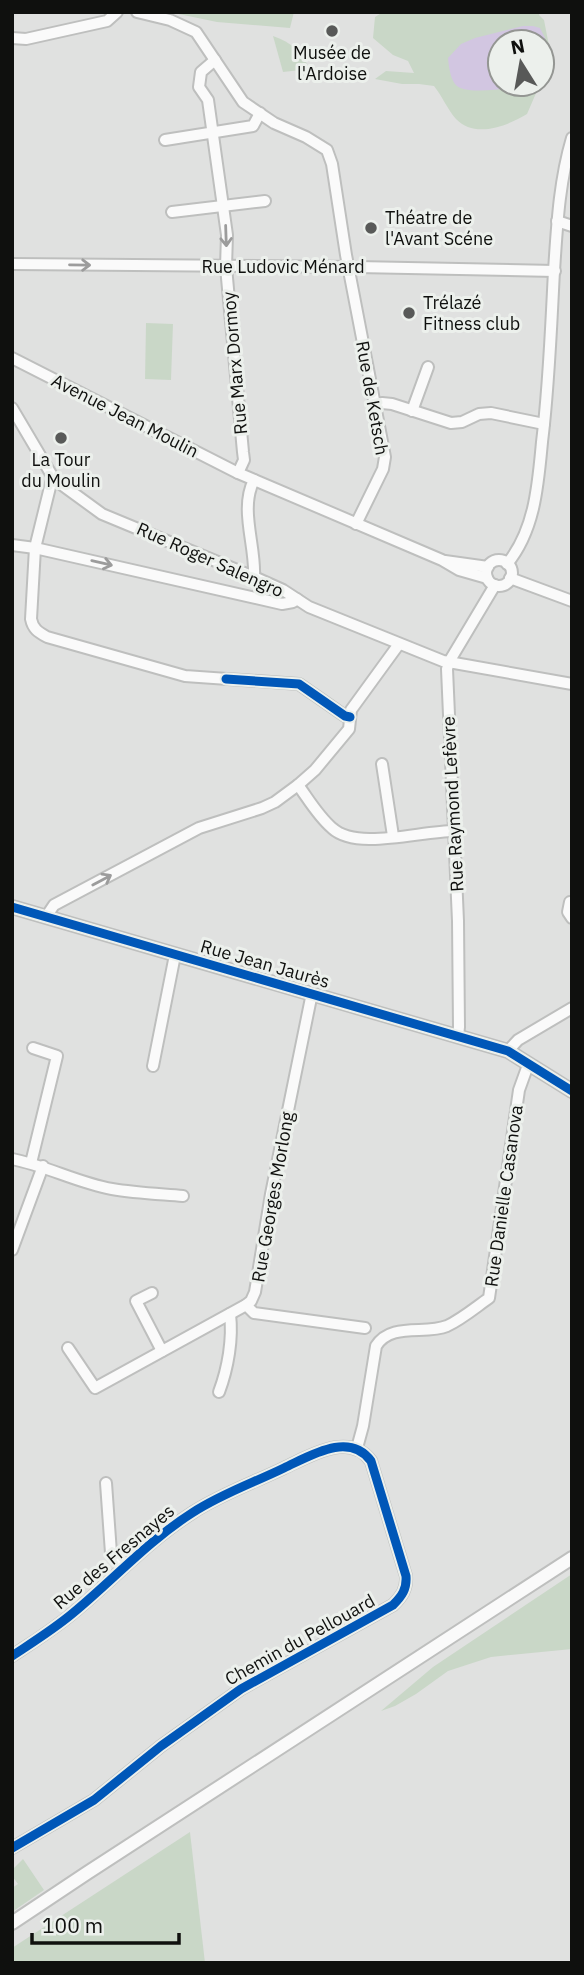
<svg xmlns="http://www.w3.org/2000/svg" width="584" height="1975" font-family="'IBM Plex Sans',sans-serif">
<style>
.green{fill:#c9d7c7}
.water{fill:#d2c6e1}
.lines{fill:none;stroke-linecap:round;stroke-linejoin:round}
.minor-casing{stroke:#bebfbe;stroke-width:14}
.major-casing{stroke:#bebfbe;stroke-width:16}
.minor{stroke:#fafafa;stroke-width:10}
.major{stroke:#fafafa;stroke-width:12}
.cycleway-casing{stroke:#ecf0ec;stroke-width:13}
.cycleway{stroke:#0057b8;stroke-width:9}
.oneway{stroke:#9c9c9c}
.poi-dot{fill:#585958;stroke:#ecf0ec;stroke-width:2.5}
.labels{text-anchor:middle;stroke-width:6;stroke-linejoin:round;paint-order:stroke}
.poi-label{font-size:18px;fill:#0f100e;stroke:#ecf0ec}
.street-label{font-size:18px;fill:#0f100e;stroke:#ecf0ec}
</style>
<rect width="100%" height="100%" fill="#e0e1e0"/>
<!-- green -->
<g class="green">
<polygon points="169,12 294,12 290,28 217,22"/>
<path d="M383,12H540L539,15L544,20L551,56L542,78V42H500V84H540L527,114C507,126 475,139 456,119C448,110 442,96 434,86L419,84H402L375,79L386,71L414,73L408,61L393,55L373,38L375,17Z"/>
<path d="M273,36C291,42 301,52 310,69L283,72Z"/>
<polygon points="146,323 173,324 171,380 145,379"/>
<polygon points="572,1574 572,1649 491,1657 448,1671 416,1694 395,1706 381,1711 433,1667"/>
<polygon points="190,1832 205,1963 12,1963 12,1948"/>
<polygon points="23,1859 44,1890 12,1912 12,1888 18,1884 12,1876 12,1870"/>
</g>
<!-- water -->
<path class="water" d="M523,26H533L540,28L545,38V56L542,59V42H500V84H525L520,87C505,88 464,96 455,84C450,77 449,67 448,58L461,44L475,38Z"/>
<g class="lines">
<!-- minor casing -->
<g class="minor-casing">
<g id="minor">
<polyline points="137,12 170,20 196,32 243,102 274,123 306,137 327,150 332,164 346,255 385,457 383,469 356,524"/>
<polyline points="12,38 26,39 107,21 117,12"/>
<polyline points="215,60 201,72 199,87 208,100 227,235 226,267 243,452 244,460 238,473"/>
<polyline points="165,140 253,126 260,113"/>
<polyline points="172,212 265,201"/>
<polyline points="557,221 572,226"/>
<polyline points="12,264 357,267 555,271"/>
<polyline points="12,358 238,473 442,560 459,570 487,578"/>
<polyline points="374,405 382,403 392,404 451,423 462,422 479,414 491,413 544,424"/>
<polyline points="12,408 54,479 102,514 254,577 283,590 309,607 443,661 572,684"/>
<polyline points="412,411 428,367"/>
<path d="M54,479L51,483L35,548L31,619C33,629 38,632 47,637L185,676L299,684L345,716L350,717"/>
<polyline points="12,545 35,548 282,604 293,602 297,599"/>
<circle cx="499" cy="573" r="13"/>
<polyline points="445,561 488,567"/>
<path d="M507,564C535,530 538,485 542,442C549,386 551,328 554,271C557,226 559,182 572,138"/>
<path d="M254,577C256,546 239,509 254,480"/>
<polyline points="510,578 572,601"/>
<polyline points="382,764 393,836"/>
<path d="M298,785C309,800 318,816 332,828C357,851 420,831 454,831"/>
<polyline points="570,902 568,912 572,918"/>
<polyline points="46,917 54,905 199,828 262,808 275,802 298,785 315,770 349,729 351,710 399,644"/>
<polyline points="458,1036 459,1027 458,921 447,669 449,662 495,585"/>
<polyline points="508,1051 518,1040 572,1008"/>
<polyline points="153,1066 175,955"/>
<path d="M12,1159C47,1166 78,1183 112,1189C135,1193 160,1194 183,1196"/>
<polyline points="31,1163 57,1056 33,1048"/>
<polyline points="12,1250 43,1166"/>
<polyline points="152,1293 136,1301 162,1351"/>
<polyline points="246,1305 254,1313 365,1328"/>
<polyline points="68,1348 95,1388 246,1305 251,1301 255,1292 271,1194 312,993"/>
<path d="M219,1392C228,1368 233,1339 230,1314"/>
<path d="M357,1448L363,1426L376,1346C391,1322 425,1335 447,1326C462,1319 476,1307 489,1298L519,1090L528,1065"/>
<polyline points="106,1483 111,1553 122,1568"/>
<path d="M12,1656C33,1642 54,1629 73,1613C113,1580 148,1541 192,1513C221,1494 253,1483 284,1468C310,1456 349,1431 371,1461L406,1576C407,1589 402,1596 393,1605L241,1689L161,1746L94,1800L12,1848"/>
</g>
</g>
<!-- major casing -->
<g class="major-casing">
<g id="major">
<polyline points="12,907 508,1051 572,1091"/>
<polyline points="12,1923 87,1873 572,1558"/>
</g>
</g>
<!-- minor -->
<use href="#minor" class="minor"/>
<!-- major -->
<use href="#major" class="major"/>
<!-- cycleway casing -->
<g class="cycleway-casing">
<g id="cycleway">
<polyline points="226,679 299,684 345,716 350,717"/>
<polyline points="12,907 508,1051 572,1091"/>
<path d="M12,1656C33,1642 54,1629 73,1613C113,1580 148,1541 192,1513C221,1494 253,1483 284,1468C310,1456 349,1431 371,1461L406,1576C407,1589 402,1596 393,1605L241,1689L161,1746L94,1800L12,1848"/>
</g>
</g>
<!-- cycleway -->
<use href="#cycleway" class="cycleway"/>
</g>
<!-- one-way arrows -->
<defs><path id="oneway-shaft" d="M-6 0H5M1.5-3L5.5 0L1.5 3" fill="none" stroke-width="1.6" stroke-linecap="round" stroke-linejoin="round" transform="scale(1.75)"/></defs>
<g class="oneway">
<use href="#oneway-shaft" transform="translate(226 236) rotate(88)"/>
<use href="#oneway-shaft" transform="translate(80 265) rotate(1)"/>
<use href="#oneway-shaft" transform="translate(102 563) rotate(13)"/>
<use href="#oneway-shaft" transform="translate(102 880) rotate(-28)"/>
</g>
<!-- markers -->
<g class="poi-dot">
<circle cx="332" cy="31" r="7"/>
<circle cx="371" cy="228" r="7"/>
<circle cx="409" cy="313" r="7"/>
<circle cx="61" cy="438" r="7"/>
</g>
<g class="labels">
<!-- poi labels -->
<g class="poi-label">
<text x="332" y="59">Musée de<tspan x="332" dy="21">l'Ardoise</tspan></text>
<text x="385" y="224" text-anchor="start">Théatre de<tspan x="385" dy="21">l'Avant Scéne</tspan></text>
<text x="423" y="309" text-anchor="start">Trélazé<tspan x="423" dy="21">Fitness club</tspan></text>
<text x="61" y="466">La Tour<tspan x="61" dy="21">du Moulin</tspan></text>
</g>
<!-- street labels -->
<g class="street-label">
<text x="283" y="273">Rue Ludovic Ménard</text>
<text transform="translate(235 363) rotate(-95)" y="6">Rue Marx Dormoy</text>
<text transform="translate(372 398) rotate(80)" y="6">Rue de Ketsch</text>
<text transform="translate(125 416) rotate(27)" y="6">Avenue Jean Moulin</text>
<text transform="translate(210 560) rotate(24)" y="6">Rue Roger Salengro</text>
<text transform="translate(453 804) rotate(-93)" y="6">Rue Raymond Lefèvre</text>
<text transform="translate(265 964) rotate(16)" y="6">Rue Jean Jaurès</text>
<text transform="translate(504 1196) rotate(-82)" y="6">Rue Danielle Casanova</text>
<text transform="translate(273 1197) rotate(-80)" y="6">Rue Georges Morlong</text>
<text transform="translate(114 1557) rotate(-40)" y="6">Rue des Fresnayes</text>
<text transform="translate(300 1640) rotate(-29)" y="6">Chemin du Pellouard</text>
</g>
</g>
<!-- border -->
<rect width="584" height="1975" fill="none" stroke="#0f100e" stroke-width="28"/>
<!-- north arrow -->
<g transform="translate(521 63) rotate(349)"><circle r="33" fill="#ecf0ec" stroke="#949693" stroke-width="2"/>
<path d="M0-5L12 26L0 18L-12 26Z" fill="#585958"/>
<text y="-10" font-size="19" font-weight="bold" text-anchor="middle" fill="#0f100e">N</text>
</g>
<!-- scale -->
<path d="M32 1933v10h147v-10" fill="none" stroke="#0f100e" stroke-width="3.5"/>
<text x="42" y="1933" font-size="21" fill="#0f100e" stroke="#ecf0ec" stroke-width="5" paint-order="stroke">100 m</text>
</svg>
